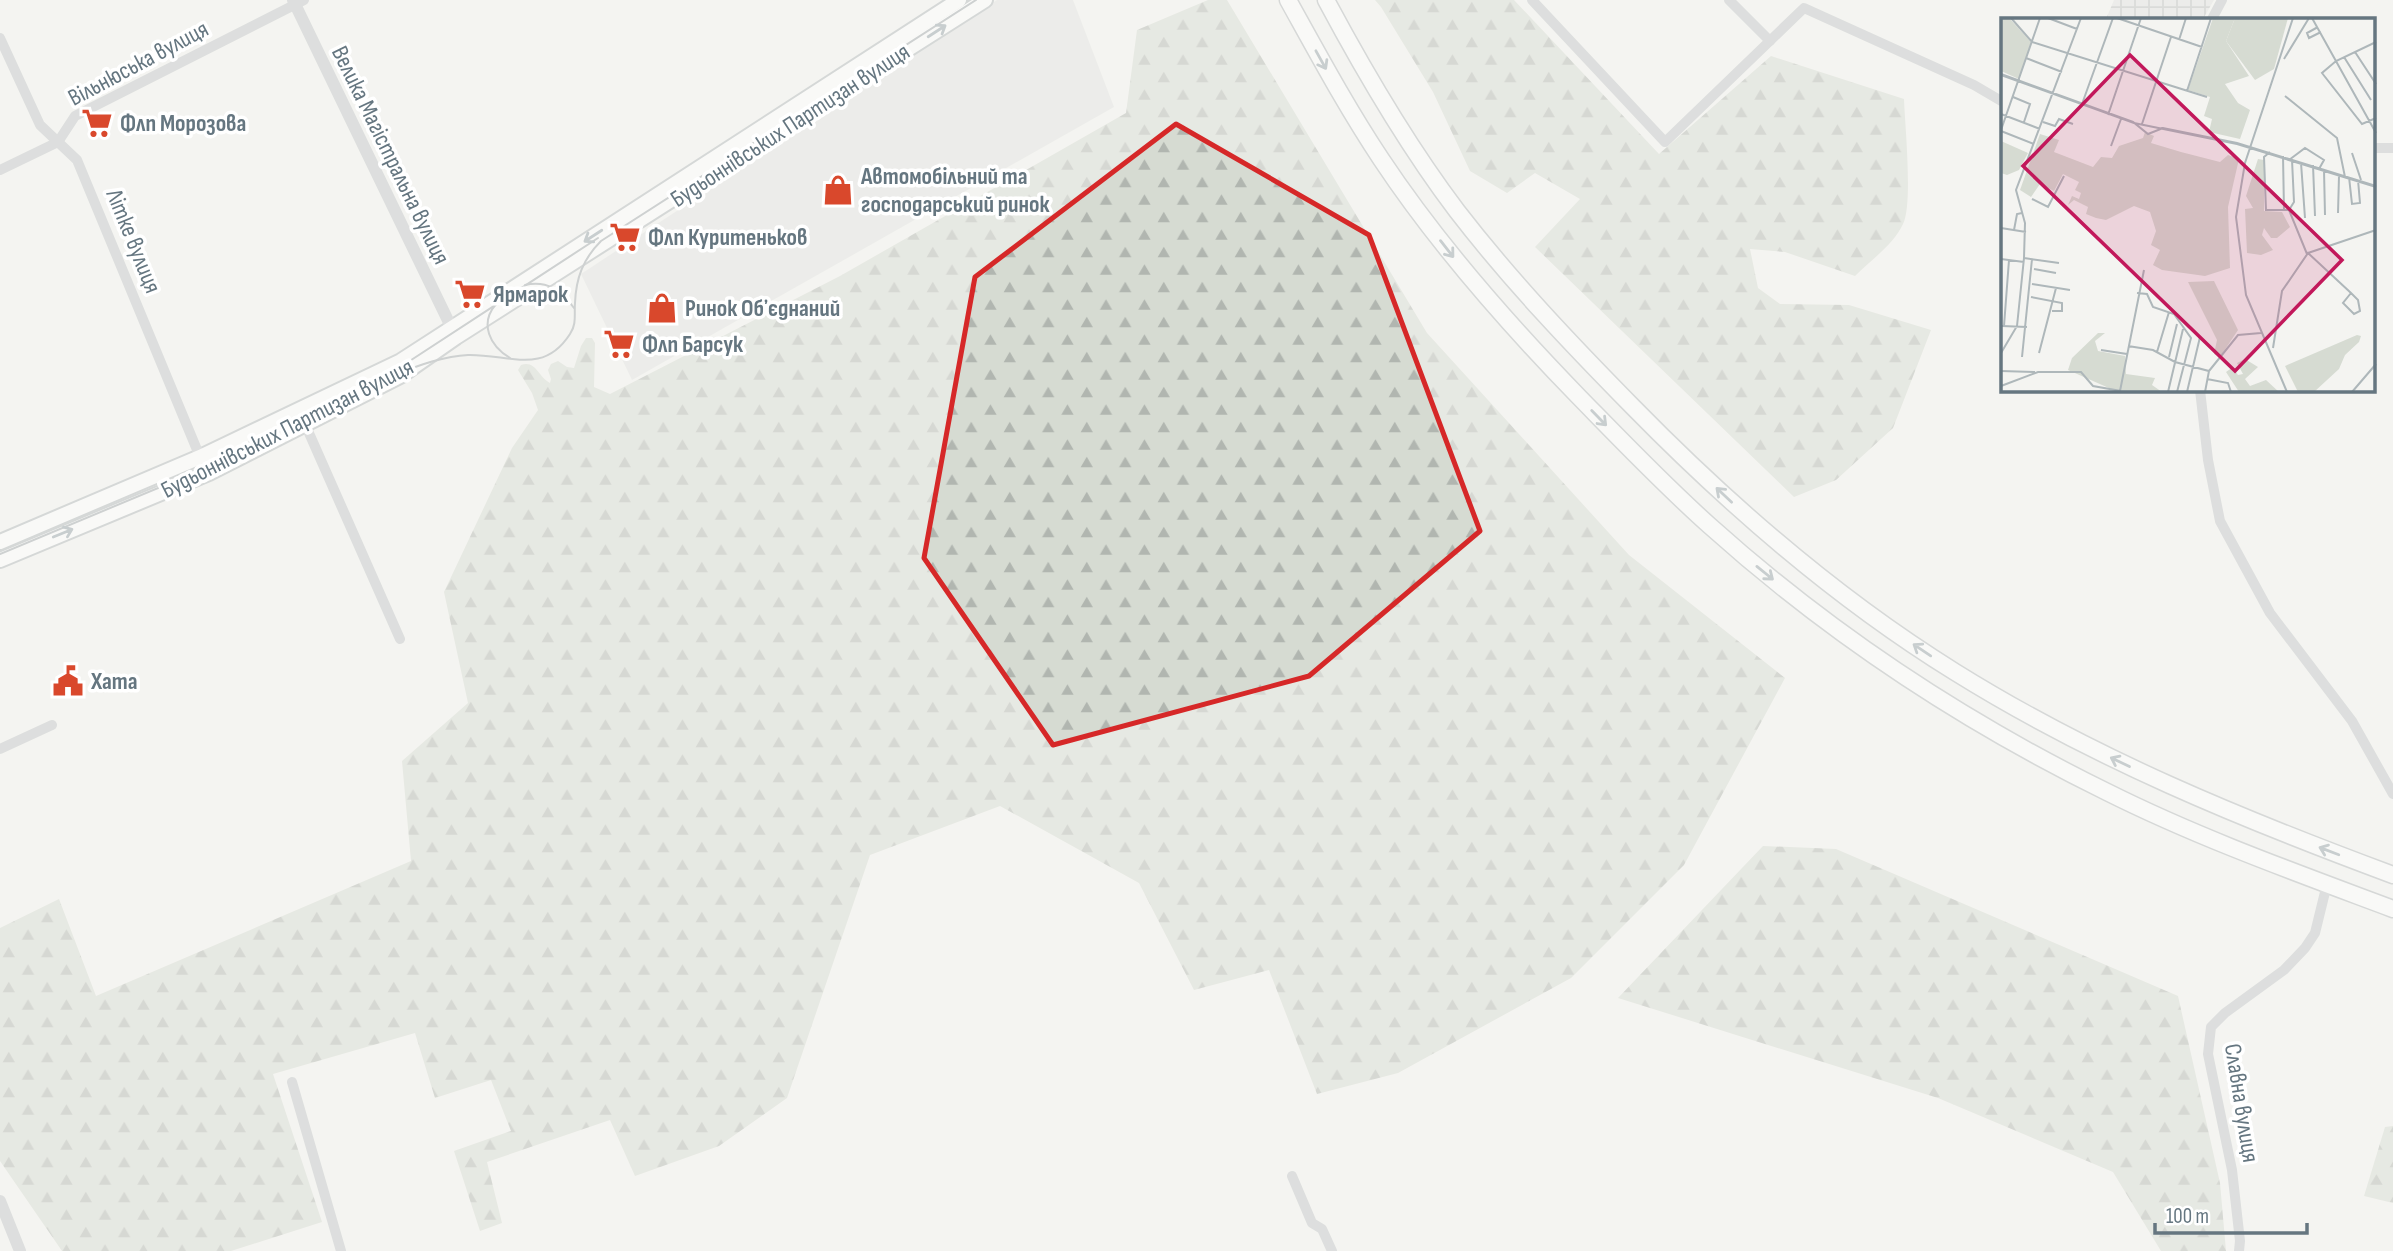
<svg xmlns="http://www.w3.org/2000/svg" width="2393" height="1251" font-family="'Sofia Sans Condensed',sans-serif">
<style>
.built{fill:#e2e3e2}
.industrial{fill:url(#industrial-grid)}
.forest{fill:url(#forest-firs)}
.lines{fill:none;stroke-linecap:round;stroke-linejoin:round}
.secondary-casing{stroke:#b0b6b9;stroke-width:18}
.primary-casing{stroke:#b1b6b9;stroke-width:19}
.minor{stroke:#c0c4c7;stroke-width:10}
.tertiary{stroke:#c0c4c7;stroke-width:12}
.secondary{stroke:#fff;stroke-width:14}
.primary{stroke:#fff;stroke-width:16}
.tram{stroke:#9fa6aa;stroke-width:2}
.oneway{stroke:#939fa6}
.marked{fill:none;stroke:#d62828;stroke-width:5;stroke-linejoin:round}
.labels{text-anchor:middle;stroke-width:7;stroke-linejoin:round;paint-order:stroke}
.street-label{font-size:24px;fill:#657680;stroke:#fff}
.poi-label{font-size:24px;font-weight:bold;fill:#657680;stroke:#fff;text-anchor:start}
.inset-road{fill:none;stroke:#aeb7ba;stroke-width:2}
.view{fill:#c2185b;fill-opacity:0.15;stroke:#c2185b;stroke-width:3.5}
.inset-edge{fill:none;stroke:#657680;stroke-width:3.5}
</style>
<defs>
<pattern id="industrial-grid" width="8" height="8" patternUnits="userSpaceOnUse" patternTransform="scale(1.75)"><rect width="8" height="8" fill="#e2e3e2"/><path d="M0 4h8M4 0v8" fill="none" stroke="#bbbdbc"/></pattern>
<pattern id="forest-firs" width="22" height="20" patternUnits="userSpaceOnUse" patternTransform="scale(1.75)"><rect width="22" height="20" fill="#d6dbd2"/><path d="M5 1l3.5 6h-7zM16 11l3.5 6h-7z" fill="#b1b6b0"/></pattern>
</defs>
<rect width="100%" height="100%" fill="#f4f4f1"/>
<!-- built -->
<polygon class="built" points="997,0 1073,0 1114,107 632,380 581,274"/>
<!-- industrial -->
<polygon class="industrial" points="2114,0 2214,0 2203,19 2106,19"/>
<!-- forest -->
<g class="forest">
<path d="M1208,0H1227L1427,333L1629,555L1785,678L1684,865L1571,978L1398,1073L1317,1094L1269,970L1194,990L1139,883L1000,806L870,855L787,1098L719,1146L635,1176L610,1120L487,1162L502,1223L480,1231L454,1151L511,1131L491,1080L435,1098L415,1033L273,1074L322,1222L231,1251H62L0,1161V928L59,899L96,996L411,861L402,761L468,703L444,592L512,448L538,410L532,393L518,370L521,365C536,360 538,377 550,383L551,379L548,370L551,364L558,361L567,367L574,368L581,346L586,338H592L595,343L594,387L610,394L840,276L1126,113L1137,30Z"/>
<path d="M1375,0H1514L1659,154L1771,56L1904,99C1905,126 1913,204 1903,224C1894,244 1870,261 1855,276L1785,252L1750,249L1758,288L1780,304L1849,305L1931,330L1893,428L1836,480L1794,497L1535,247L1580,199L1535,173L1507,193L1470,171L1433,92L1381,7Z"/>
<polygon points="1763,846 1836,849 2178,996 2220,1183 2226,1251 2161,1251 2113,1172 1938,1098 1618,998"/>
<polygon points="2393,1126 2393,1203 2364,1196 2385,1127"/>
</g>
<g class="lines">
<!-- secondary casing -->
<g class="secondary-casing">
<g id="secondary">
<polyline points="0,542 200,457 401,361 959,0"/>
<polyline points="0,560 209,473 400,376 456,337 985,0"/>
</g>
</g>
<!-- primary casing -->
<g class="primary-casing">
<g id="primary">
<path d="M1288,0C1318,54 1347,108 1381,159C1438,245 1507,323 1579,397C1622,441 1664,485 1710,526C1828,632 1964,722 2107,792C2199,838 2297,873 2393,909"/>
<path d="M1326,0C1365,73 1407,145 1457,211C1511,281 1571,344 1633,407C1730,506 1837,599 1955,672C2093,758 2242,819 2393,875"/>
</g>
</g>
<!-- minor -->
<g class="minor">
<polyline points="1532,0 1665,142 1804,8 1974,85 2003,102"/>
<polyline points="1729,0 1770,41"/>
<polyline points="2212,19 2222,0"/>
<polyline points="0,38 40,125 77,160 200,457 209,473"/>
<polyline points="2374,148 2393,148"/>
<polyline points="0,170 58,142 75,116 304,0"/>
<polyline points="2200,390 2208,460 2220,521 2270,613 2352,721 2393,794"/>
<polyline points="305,424 400,639"/>
<polyline points="0,749 52,725"/>
<polyline points="292,1082 341,1251"/>
<polyline points="1292,1176 1312,1223 1322,1229 1332,1251"/>
<polyline points="2239,1251 2240,1241 2232,1170 2208,1054 2211,1027 2225,1013 2284,970 2305,948 2315,933 2327,884"/>
</g>
<!-- tertiary -->
<g class="tertiary">
<polyline points="293,0 456,337"/>
<polyline points="0,1201 20,1251"/>
</g>
<!-- secondary -->
<use href="#secondary" class="secondary"/>
<!-- primary -->
<use href="#primary" class="primary"/>
<!-- tram -->
<g class="tram">
<path d="M525,285C547,280 561,290 574,308"/>
<path d="M496,304C479,324 490,346 510,358"/>
<polyline points="402,366 598,238"/>
<path d="M0,554L206,468L391,376C415,367 442,356 468,355C509,354 543,376 570,334C577,324 574,314 575,303C576,278 583,259 601,241L976,0"/>
</g>
</g>
<!-- one-way arrows -->
<defs><path id="oneway-shaft" d="M-6 0H5M1.5-3L5.5 0L1.5 3" fill="none" stroke-width="1.6" stroke-linecap="round" stroke-linejoin="round" transform="scale(1.75)"/></defs>
<g class="oneway">
<use href="#oneway-shaft" transform="translate(937 31) rotate(-33)"/>
<use href="#oneway-shaft" transform="translate(1321 60) rotate(61)"/>
<use href="#oneway-shaft" transform="translate(593 236) rotate(147)"/>
<use href="#oneway-shaft" transform="translate(1447 249) rotate(52)"/>
<use href="#oneway-shaft" transform="translate(1599 418) rotate(46)"/>
<use href="#oneway-shaft" transform="translate(1724 495) rotate(-137)"/>
<use href="#oneway-shaft" transform="translate(63 533) rotate(-22)"/>
<use href="#oneway-shaft" transform="translate(1765 573) rotate(39)"/>
<use href="#oneway-shaft" transform="translate(1922 650) rotate(-146)"/>
<use href="#oneway-shaft" transform="translate(2120 762) rotate(-154)"/>
<use href="#oneway-shaft" transform="translate(2329 851) rotate(-159)"/>
</g>
<!-- marked area -->
<path d="M0 0H2393V1251H0ZM1176,124L1369,235L1480,531L1309,676L1053,745L924,558L975,277Z" fill="#f4f4f1" fill-opacity=".55" fill-rule="evenodd"/>
<path class="marked" d="M1176,124L1369,235L1480,531L1309,676L1053,745L924,558L975,277Z"/>
<!-- icons -->
<defs>
<g id="supermarket-bare" transform="scale(2.415)"><path d="M-6-5.5h2.5l.6 2H6L4.5 2H-2.5L-4.4-4H-6ZM-1.5 3.2a1.3 1.3 0 1 0 .1 0ZM3 3.2a1.3 1.3 0 1 0 .1 0Z" fill="#d9482c" stroke="#fff" stroke-width="2.5" paint-order="stroke"/></g>
<g id="shop-bare" transform="scale(2.415)"><path d="M-5-2.5h2.3a2.7 3.5 0 0 1 5.4 0H5L5.5 6h-11ZM-1.5-2.5h3a1.5 2.3 0 0 0-3 0Z" fill="#d9482c" stroke="#fff" stroke-width="2.5" paint-order="stroke"/></g>
<g id="civic-bare" transform="scale(2.415)"><path d="M-.6-6.5H3V-4.5H.6V-3L4-1V1h2V6H-6V1h2V-1L-.6-3ZM-1.2 2.5V6h2.4V2.5Z" fill="#d9482c" stroke="#fff" stroke-width="2.5" paint-order="stroke"/></g>
</defs>
<g fill-rule="evenodd">
<use href="#supermarket-bare" x="97" y="123"/>
<use href="#shop-bare" x="838" y="190"/>
<use href="#supermarket-bare" x="625" y="237"/>
<use href="#supermarket-bare" x="470" y="294"/>
<use href="#shop-bare" x="662" y="308"/>
<use href="#supermarket-bare" x="619" y="344"/>
<use href="#civic-bare" x="68" y="681"/>
</g>
<g class="labels">
<!-- street labels -->
<g class="street-label">
<text transform="translate(138 63) rotate(-28)" y="8">Вільнюська вулиця</text>
<text transform="translate(790 125) rotate(-33)" y="8">Будьоннівських Партизан вулиця</text>
<text transform="translate(391 155) rotate(64)" y="8">Велика Магістральна вулиця</text>
<text transform="translate(134 241) rotate(68)" y="8">Літке вулиця</text>
<text transform="translate(287 428) rotate(-27)" y="8">Будьоннівських Партизан вулиця</text>
<text transform="translate(2242 1103) rotate(81)" y="8">Славна вулиця</text>
</g>
<!-- poi labels -->
<g class="poi-label">
<text x="120" y="131">Флп Морозова</text>
<text x="861" y="184">Автомобільний та<tspan x="861" dy="28">господарський ринок</tspan></text>
<text x="648" y="245">Флп Куритеньков</text>
<text x="493" y="302">Ярмарок</text>
<text x="685" y="316">Ринок Обʼєднаний</text>
<text x="642" y="352">Флп Барсук</text>
<text x="91" y="689">Хата</text>
</g>
</g>
<!-- overview -->
<g transform="translate(2001 18)">
<rect width="374" height="374" fill="#f4f4f1"/>
<path d="M212,0H234L225,23L248,58L224,66L237,85L249,92L239,121L208,114L211,101L203,98L209,79L187,72ZM144,114L153,118L150,125L180,134L219,144L227,137L238,141L227,189L229,250L204,258L161,252L152,247L159,232L150,227L155,213L149,194L133,188L105,202L95,200L85,196L87,189L73,182L67,187L71,178L78,181L80,175L74,172L78,164L62,156L53,173L39,166L30,179L19,172L39,116L58,122L53,134L92,149L100,139L111,140L118,128L142,120ZM0,123L27,135L18,152L6,157L0,155ZM257,141L263,142V193L281,194L289,209L276,220H270L263,210L261,217L272,232L260,237L246,235L244,191L252,190L245,178ZM213,263L237,312L219,339L213,336L216,322L187,264ZM97,315H104L94,323L97,333L124,338L125,356L154,360L151,367L161,374H117L67,352L71,340ZM356,317L360,318L358,324L344,337L338,351L313,374H297L284,348ZM244,341L257,349L244,361L249,368L265,362L278,374H238L225,354L232,349L237,357L242,356L236,345Z" fill="#d6dbd2"/>
<path d="M0,0H8L30,24L18,61L0,53Z" fill="#d6dbd2"/>
<path d="M234,0H287L273,51L254,62L225,23Z" fill="#d6dbd2"/>
<path class="inset-road" d="M10,0L31,24L206,79M47,0L76,11M116,0L201,29M311,0L375,115M317,9L306,15L308,20L320,14M178,22L185,0M375,24L335,43L321,55L361,106L375,100M354,34L375,66M343,39L370,82M25,40L61,54M283,41L308,0M0,56L132,104L147,116L162,110L236,125L375,168M0,57L133,105L236,126L375,169M186,73L210,0M284,78L336,120L344,159M12,79L29,86L23,104M81,86L112,0M0,96L39,111M107,97L140,0M42,104L54,108L58,101L72,106M141,106L170,19M0,112L39,0M0,113L33,126M110,128L120,101M269,134L263,139L265,192H288L306,236M351,135L360,162M282,138L283,192M288,142L304,130L323,142L318,151M300,145L304,200M312,147L314,198M323,152L324,197M348,159L351,186L359,185L357,162M31,181L47,189L63,158M288,192L293,184L291,142M337,195L338,158M0,210L25,214M13,212L16,196L21,195M307,235L375,212M23,240L58,245M0,241L23,244M33,251L55,255M31,266L69,272M136,275L146,276L152,289L173,296L190,320L176,374M30,279L61,285V293H51M1,308L26,309M3,308L8,242M127,328L152,332L174,344L208,353L237,317L260,315M272,330L281,273L307,235L350,275L357,282L359,293L353,296L342,285L350,275M100,332L126,336M156,334L168,294M0,335L16,308L23,240L24,205L15,172L80,0M38,335L55,270M21,339L31,241M168,339L176,306M0,353L34,354M206,361L227,365L230,374M0,368L37,354H80L92,368L120,373M119,373L143,252M167,374L182,311M186,374L199,319M204,374L208,353M286,374L245,277L235,199L244,145L292,0M351,374L375,346"/>
<path class="view" d="M129,37L341,242L234,353L22,148Z"/>
<rect width="374" height="374" class="inset-edge"/>
</g>
<!-- scale -->
<path d="M2155 1223v10h152v-10" fill="none" stroke="#657680" stroke-width="3.5"/>
<text x="2166" y="1223" font-size="21" fill="#657680" stroke="#ffffff" stroke-width="5" paint-order="stroke">100 m</text>
</svg>
